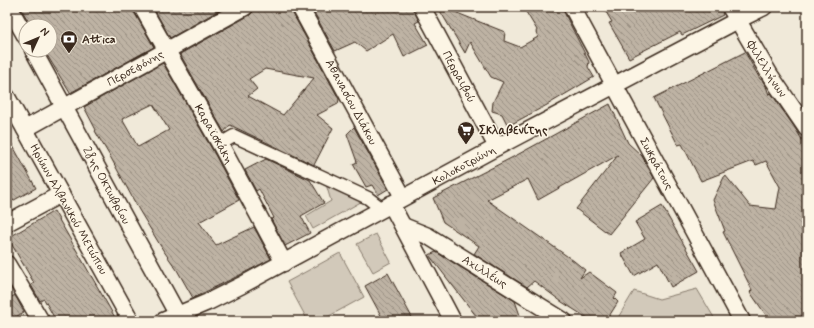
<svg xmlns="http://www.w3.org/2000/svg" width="814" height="328" font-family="Mynerve,sans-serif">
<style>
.grass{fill:#d2c9ba;stroke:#867a6c}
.building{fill:url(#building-back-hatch);stroke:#3b2a1e;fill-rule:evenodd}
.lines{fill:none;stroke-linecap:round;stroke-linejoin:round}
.pedestrian-casing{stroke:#3b2a1e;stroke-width:15}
.minor-casing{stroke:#3b2a1e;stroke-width:19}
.pedestrian{stroke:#fcf5e5;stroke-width:12}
.minor{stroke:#fcf5e5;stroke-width:16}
.labels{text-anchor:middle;stroke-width:3;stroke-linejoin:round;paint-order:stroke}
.poi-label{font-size:12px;font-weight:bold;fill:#3b2a1e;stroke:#fcf5e5;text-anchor:start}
.street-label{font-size:12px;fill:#3b2a1e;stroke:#fcf5e5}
</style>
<defs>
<pattern id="building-back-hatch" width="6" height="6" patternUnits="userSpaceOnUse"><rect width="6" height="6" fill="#beb3a4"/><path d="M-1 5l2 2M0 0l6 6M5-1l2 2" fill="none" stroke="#9c9285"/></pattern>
</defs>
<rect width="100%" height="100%" fill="#f0e9d9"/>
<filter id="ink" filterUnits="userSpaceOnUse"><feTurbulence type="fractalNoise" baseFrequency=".025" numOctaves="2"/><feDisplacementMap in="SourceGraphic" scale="8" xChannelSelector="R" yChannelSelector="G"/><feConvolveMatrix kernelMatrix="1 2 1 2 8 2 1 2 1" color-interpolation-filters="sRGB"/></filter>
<g filter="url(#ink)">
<!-- grass -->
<g class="grass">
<polygon points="325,181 366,199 313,229 306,216 331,201"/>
<polygon points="376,234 391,262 373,272 357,244"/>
<polygon points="340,253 364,297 320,321 308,321 287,282"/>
<polygon points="697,289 716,321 616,321 634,291 659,299"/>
</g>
<!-- building -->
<g class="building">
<polygon points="20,7 133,7 134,12 154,47 70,93 44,50 50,50 50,26 31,26"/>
<polygon points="153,7 225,7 170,38"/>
<path d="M254,7H291L292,12L339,99L338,104L317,115L333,128L314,165L230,125L224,132L180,54L250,15L253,12ZM265,69L314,78L283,115L248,96L257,89L249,79Z"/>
<polygon points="311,7 413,7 414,11 419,21 415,23 428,45 404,57 393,34 366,51 355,42 335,51"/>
<polygon points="433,7 442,7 505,32 504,41 520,47 538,37 536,32 537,30 523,7 562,7 564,12 589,62 588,67 594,77 547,105 508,126 502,114 492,111 493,102 503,82 491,77 470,42 465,53 439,9 435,11"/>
<polygon points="603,7 721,7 723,15 682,35 680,32 629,58 609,23 612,22"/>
<polygon points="745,52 760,79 762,80 766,86 769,95 771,93 795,128 807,148 807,315 798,321 770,321 750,292 752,290 723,232 725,231 713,200 725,175 734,186 750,206 776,209 780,187 766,161 756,165 753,161 701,181 682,144 678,145 654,98"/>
<path d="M163,63L212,149L239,200L199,222L216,245L254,227L271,259L238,276L193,298L177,270L163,250L139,210L111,158L95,131L96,130L84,107ZM153,104L169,130L138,147L122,119Z"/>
<polygon points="610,104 628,143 642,156 654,178 609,234 576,209 618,155 538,200 528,179 487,200 574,261 585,270 580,278 589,272 617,293 614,298 618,302 606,321 592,321 562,302 534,281 527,287 474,254 479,246 443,222 433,198 517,155"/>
<polygon points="354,127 388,189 378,195 372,185 366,187 353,164 357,162 347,134"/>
<polygon points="7,135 36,188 7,204"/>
<polygon points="266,159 310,180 324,203 301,216 310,233 285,246 271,219 274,218 259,189 256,191 245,170"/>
<polygon points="662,206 699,271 671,287 658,262 634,276 621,253 645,239 635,222"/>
<polygon points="54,211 117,321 56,321 44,299 40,301 31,285 34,283 8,238"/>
<polygon points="436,252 515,301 522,321 480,321 429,255"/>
<polygon points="388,273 414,321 384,321 365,286"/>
<polygon points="15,295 24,312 9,321 7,321 7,300"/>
</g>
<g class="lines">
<!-- pedestrian casing -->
<g class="pedestrian-casing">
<polyline id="pedestrian" points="220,144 234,136 368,198 382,209"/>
</g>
<!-- minor casing -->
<g class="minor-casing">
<g id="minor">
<polyline points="9,7 26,37"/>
<path id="s1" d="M142,7L220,144L284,263"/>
<path id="s2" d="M300,7L403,197"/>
<path id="s3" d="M422,7L497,147"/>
<path id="s4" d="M572,7L742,321"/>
<path id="s5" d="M730,7L770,75L807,129"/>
<path id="s6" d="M33,50L181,321"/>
<path id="s7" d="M7,97L131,321"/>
<path id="s8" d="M25,129L245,7"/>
<polyline points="391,204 453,321"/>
<polyline points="7,223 61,194"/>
<path id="s9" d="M403,226L428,236L564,321"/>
<polyline points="7,264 41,321"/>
<path id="s10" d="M163,321L208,302L242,285L497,147L738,20L764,7"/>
</g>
</g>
<!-- pedestrian -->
<use href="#pedestrian" class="pedestrian"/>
<!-- minor -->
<use href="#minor" class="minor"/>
</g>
</g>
<!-- icons -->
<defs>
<g id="bank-pin" transform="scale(0.9)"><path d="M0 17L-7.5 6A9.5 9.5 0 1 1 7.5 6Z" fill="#3b2a1e" stroke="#fcf5e5"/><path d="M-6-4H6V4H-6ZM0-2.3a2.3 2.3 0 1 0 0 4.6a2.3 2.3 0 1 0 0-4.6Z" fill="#fff"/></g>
<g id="supermarket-pin" transform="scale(0.9)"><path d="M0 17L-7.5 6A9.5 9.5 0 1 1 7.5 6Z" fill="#3b2a1e" stroke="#fcf5e5"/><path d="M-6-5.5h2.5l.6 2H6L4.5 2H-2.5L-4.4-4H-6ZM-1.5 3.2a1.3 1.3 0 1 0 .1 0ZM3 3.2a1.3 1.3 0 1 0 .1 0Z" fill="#fff"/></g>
</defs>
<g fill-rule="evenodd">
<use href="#bank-pin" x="69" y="39"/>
<use href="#supermarket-pin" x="466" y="130"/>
</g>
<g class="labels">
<!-- poi labels -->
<g class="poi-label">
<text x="82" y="43">Attica</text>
<text x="479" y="134">Σκλαβενίτης</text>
</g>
<!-- street labels -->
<g class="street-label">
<text dy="4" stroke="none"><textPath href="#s8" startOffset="126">Περσεφόνης</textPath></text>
<text dy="4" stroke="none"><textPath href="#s5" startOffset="72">Φιλελλήνων</textPath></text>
<text dy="4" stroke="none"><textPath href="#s3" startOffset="79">Περραιβού</textPath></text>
<text dy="4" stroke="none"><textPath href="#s2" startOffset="108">Αθανασίου Διάκου</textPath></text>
<text dy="4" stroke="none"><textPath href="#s1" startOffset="146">Καραϊσκάκη</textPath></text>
<text dy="4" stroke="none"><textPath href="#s10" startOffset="339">Κολοκοτρώνη</textPath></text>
<text dy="4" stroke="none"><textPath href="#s4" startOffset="178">Σωκράτους</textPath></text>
<text dy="4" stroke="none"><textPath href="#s6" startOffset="154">28ης Οκτωβρίου</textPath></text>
<text dy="4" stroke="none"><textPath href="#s7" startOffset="128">Ηρώων Αλβανικού Μετώπου</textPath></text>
<text dy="4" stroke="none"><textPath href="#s9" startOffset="94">Αχιλλέως</textPath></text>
</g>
</g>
<!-- margin -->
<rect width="814" height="328" fill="none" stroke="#fcf5e5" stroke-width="24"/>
<rect x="12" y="12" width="790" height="304" fill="none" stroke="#3b2a1e" stroke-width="1.5" filter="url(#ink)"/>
<!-- north arrow -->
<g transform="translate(38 38) rotate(46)"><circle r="19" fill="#fcf5e5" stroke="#afa495"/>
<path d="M0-3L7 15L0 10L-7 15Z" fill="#3b2a1e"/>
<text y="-6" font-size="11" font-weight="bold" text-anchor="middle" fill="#3b2a1e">N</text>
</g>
</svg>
